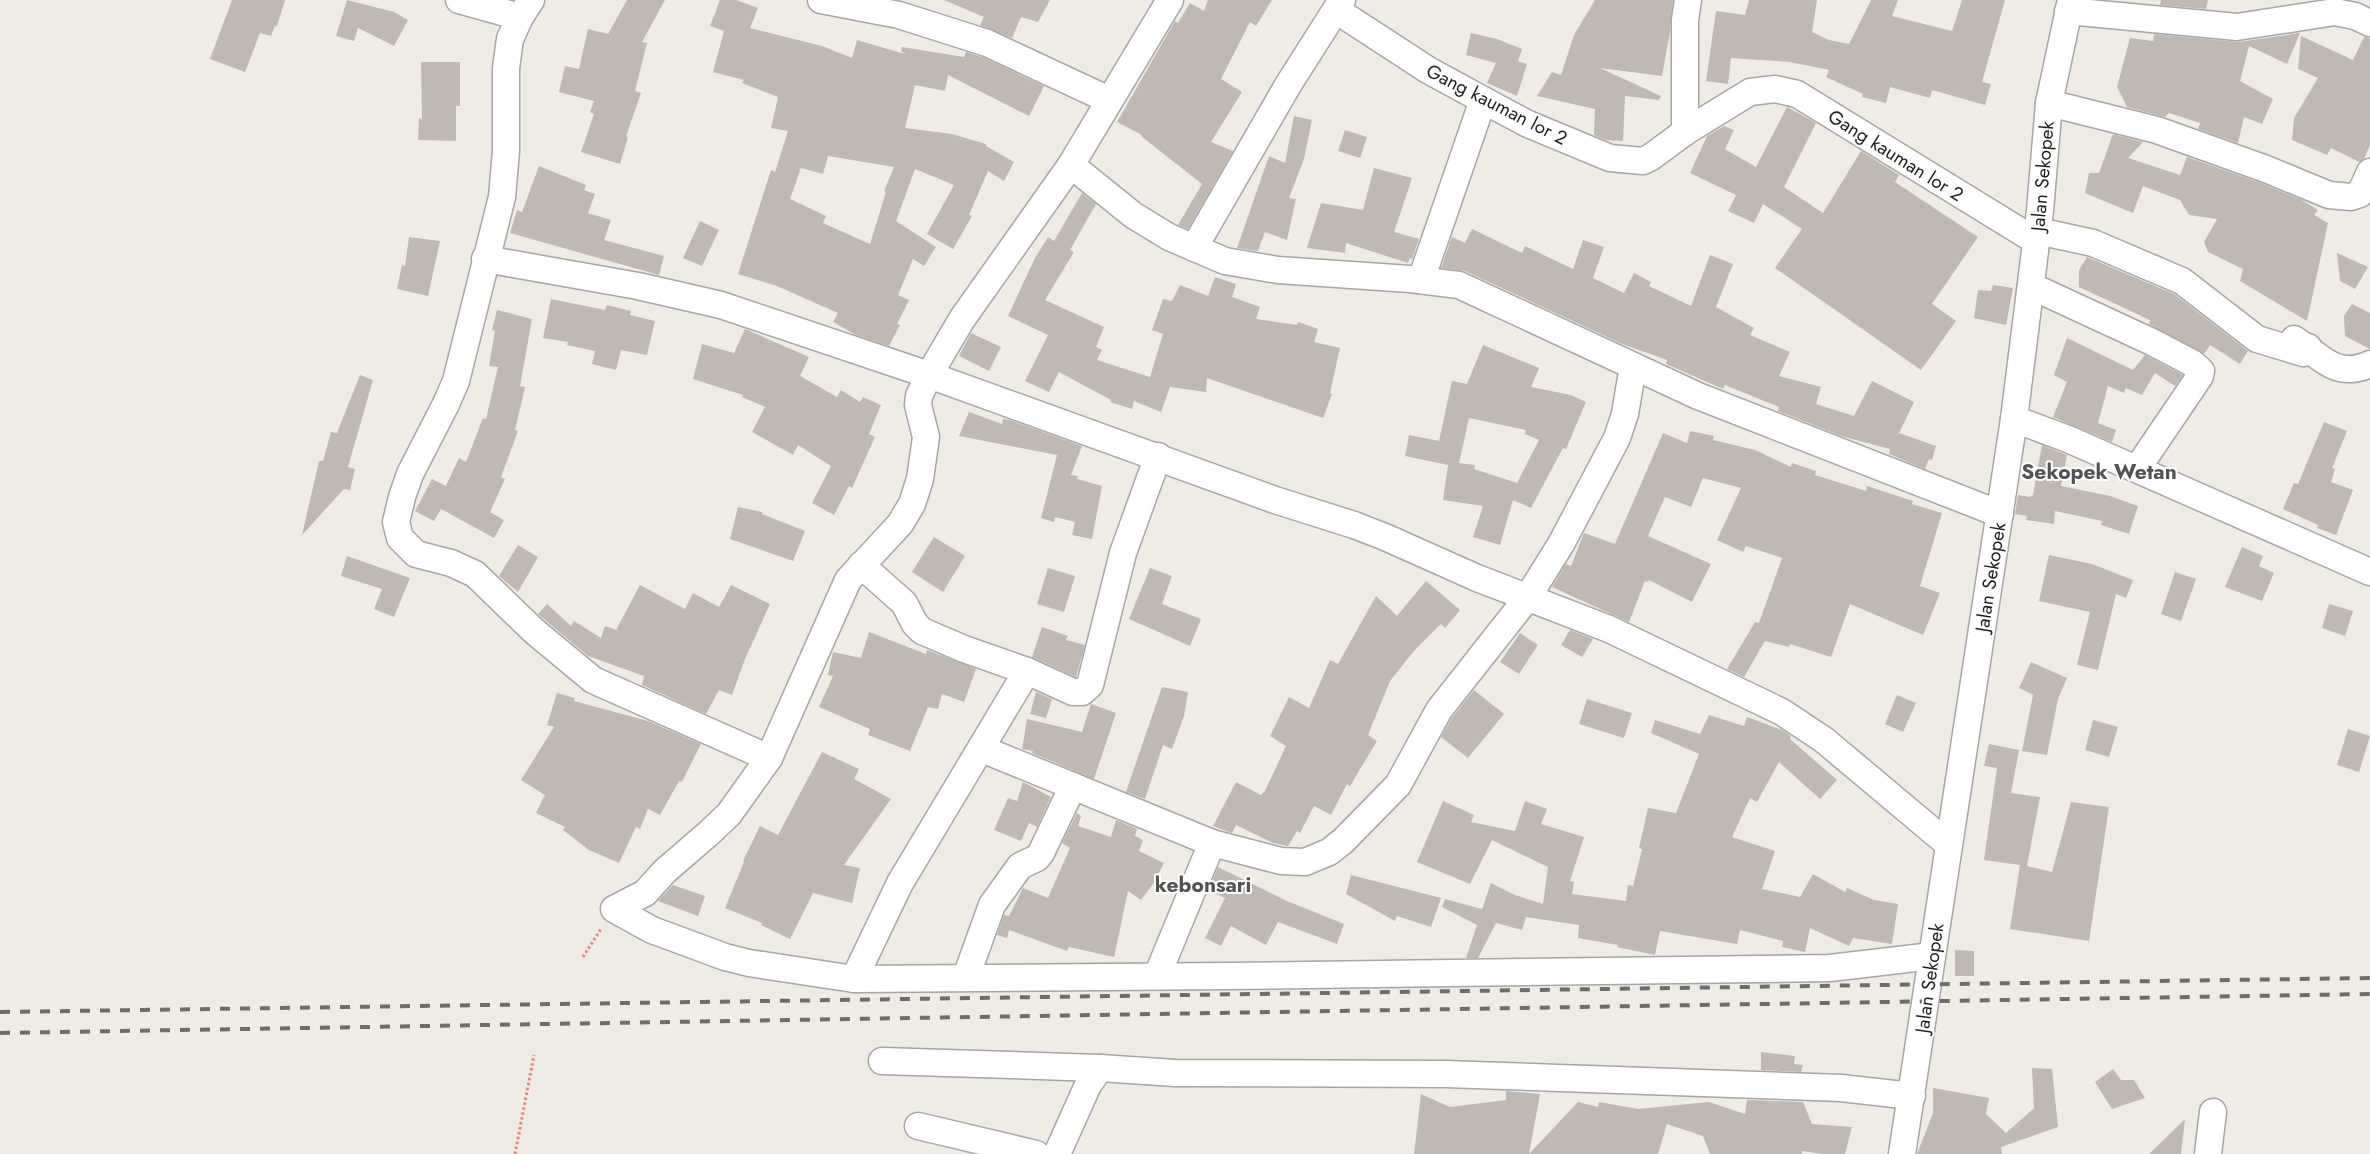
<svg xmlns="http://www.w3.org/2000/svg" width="2370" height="1154" font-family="Jost,sans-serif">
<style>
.building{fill:#c0b8b2;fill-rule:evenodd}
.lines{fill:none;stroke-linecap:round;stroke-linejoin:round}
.minor-casing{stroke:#a6a6a6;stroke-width:29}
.path{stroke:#f37f73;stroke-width:3;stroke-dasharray:2.5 2.5;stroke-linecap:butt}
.minor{stroke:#fff;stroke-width:26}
.rail{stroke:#6d6d6d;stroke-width:4;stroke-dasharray:10 10;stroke-linecap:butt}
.labels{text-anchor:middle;stroke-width:4;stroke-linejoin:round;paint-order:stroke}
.street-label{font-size:19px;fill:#1f1f1f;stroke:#fff}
.quarter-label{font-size:21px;font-weight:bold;fill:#525252;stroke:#fff}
</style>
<rect width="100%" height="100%" fill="#efece6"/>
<!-- building -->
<g class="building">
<polygon points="232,0 285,0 277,26 275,26 271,36 260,33 245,72 210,59"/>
<polygon points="347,0 394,12 408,20 394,46 358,28 354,41 336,36"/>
<polygon points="627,0 665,0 642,42 647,43 635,91 641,93 626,136 628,137 620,164 581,152 594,114 590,112 594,101 559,92 565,66 579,69 588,29 608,34"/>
<path d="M720,0H736L758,8L750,28L822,46L852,58L857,40L905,54L901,51L902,47L964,57L966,52L982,57L1044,86L1029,116L948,75L945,91L915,85L905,128L952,134L986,144V146L1014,162L1004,181L988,171L969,215L972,216L953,249L927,234L954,185L915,169L896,221L936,247L924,266L913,259L898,295L909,300L897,324L900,325L889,346L856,335L833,322L838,313L777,286L738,274L771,170L775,172L788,131L771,128L778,97L742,83L744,80L713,72L724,31L710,26ZM828,156L894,167L884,191L886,192L870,244L823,223L826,216L790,199L801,168L823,174Z"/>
<polygon points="944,0 1050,0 1038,22 1021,17 1012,38 980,25 984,17"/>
<polygon points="1208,0 1272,0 1256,26 1250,22 1221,79 1242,92 1211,142 1233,151 1188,229 1178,225 1202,184 1141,136 1142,135 1117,122 1175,21 1178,23 1190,3 1204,11"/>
<polygon points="1595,0 1673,0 1670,32 1662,76 1600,68 1661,96 1659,100 1625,96 1623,141 1606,140 1594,135 1595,109 1537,96 1552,72 1561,75 1574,35"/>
<polygon points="1749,0 1817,0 1812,32 1829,40 1849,44 1871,0 1898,0 1892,16 1952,31 1962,0 2005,0 1982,82 1991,84 1985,105 1932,90 1930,98 1890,87 1886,103 1862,97 1863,94 1826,77 1829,70 1790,62 1731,58 1728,84 1706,81 1716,11 1745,15"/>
<polygon points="2161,0 2208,0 2206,9 2160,5"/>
<polygon points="1471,33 1497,39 1522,49 1518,61 1527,64 1517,96 1487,83 1496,63 1466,55"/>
<polygon points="2300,33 2287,64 2249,46 2240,81 2273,99 2262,124 2244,117 2238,143 2198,129 2200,123 2169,113 2165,117 2127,107 2117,87 2130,38 2153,41 2154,34 2239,42"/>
<polygon points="2301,36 2353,60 2364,37 2370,38 2370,145 2364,159 2359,162 2331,148 2327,155 2292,140 2294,118 2318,78 2298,69"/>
<polygon points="421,62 460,62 460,106 456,106 456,141 418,140 419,118 422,119"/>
<polygon points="1787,107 1816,123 1784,187 1823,213 1861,151 1899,175 1895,182 1978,237 1932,304 1956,321 1921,370 1775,268 1802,229 1763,204 1754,223 1728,211 1736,195 1690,173 1707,136 1724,126 1734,130 1725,149 1756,167"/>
<polygon points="1294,116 1312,120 1304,159 1289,198 1296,199 1287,240 1265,232 1258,251 1237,248 1269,156 1285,163"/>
<polygon points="1345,130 1367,137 1360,158 1338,151"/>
<polygon points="2113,134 2143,142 2128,158 2180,175 2187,157 2261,183 2302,200 2318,210 2314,215 2328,223 2307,321 2240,281 2243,269 2208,252 2204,242 2217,219 2189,215 2180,200 2143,186 2133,213 2085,193 2089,173 2099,173"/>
<polygon points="539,166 586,185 584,190 595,194 588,213 611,220 604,240 664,256 659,275 510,233 517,210 522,212"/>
<polygon points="1374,168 1412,178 1394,232 1419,239 1412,259 1410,258 1408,263 1346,243 1345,253 1307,248 1321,203 1363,210"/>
<polygon points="1082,193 1096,204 1070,250 1074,252 1045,300 1104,327 1096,347 1102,350 1097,360 1150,377 1163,334 1152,330 1163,299 1172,301 1180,285 1208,296 1215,277 1236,284 1232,297 1260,307 1256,319 1297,325 1298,322 1318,329 1314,342 1340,348 1330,393 1332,394 1323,418 1207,378 1206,392 1170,387 1161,412 1134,401 1132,409 1110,402 1111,400 1059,372 1049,392 1025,381 1048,335 1008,316 1035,258 1048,237 1054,241"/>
<polygon points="700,221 719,230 702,266 683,258"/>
<polygon points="1472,229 1522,253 1525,246 1573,269 1583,240 1604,247 1593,278 1624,293 1634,273 1651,282 1649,286 1691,306 1710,255 1733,264 1716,307 1754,328 1750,335 1790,352 1779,376 1821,387 1816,404 1854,416 1872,381 1914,402 1899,433 1936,446 1932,460 1929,459 1925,469 1889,454 1890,449 1841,436 1778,411 1779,407 1725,385 1723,389 1666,364 1667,360 1622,344 1465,271 1441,268 1452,237 1465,243"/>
<polygon points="409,237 440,241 428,296 397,289 402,265 405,266"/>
<polygon points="2337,253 2368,267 2355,289 2340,281"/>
<polygon points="2087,257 2174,294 2248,351 2240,364 2210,345 2204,354 2149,324 2150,320 2079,287 2079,270"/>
<polygon points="1993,285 2013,288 2006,325 1974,318 1978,290 1991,291"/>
<polygon points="551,299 605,310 607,305 631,311 630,315 655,321 647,355 621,350 616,370 592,364 595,351 567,345 568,342 543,338"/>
<polygon points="2352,304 2370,313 2370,349 2345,336 2344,316"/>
<polygon points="497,310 532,319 520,386 525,387 515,430 518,431 501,477 505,479 490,512 504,520 494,538 441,509 434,521 415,511 432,479 446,486 459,458 466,462 483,418 486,419 498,367 489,366 495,331 492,330"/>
<polygon points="745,329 809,357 800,376 837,397 841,390 860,402 863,397 881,405 869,434 875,437 852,488 849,486 834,515 812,503 831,466 798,445 793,455 752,432 765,407 742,397 743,395 693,379 702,344 734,353"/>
<polygon points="971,333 1001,347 989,371 959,356"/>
<polygon points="2067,338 2133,370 2145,355 2183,375 2175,386 2155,373 2142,395 2126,388 2124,393 2108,386 2098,423 2116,430 2112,442 2053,417 2067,382 2054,375"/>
<path d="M1483,345L1539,368L1531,387L1571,395L1586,402L1566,449L1563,448L1531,508L1513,500L1500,545L1473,537L1483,506L1443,500L1448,465L1405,456L1409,435L1439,441L1452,381L1467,384ZM1469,418L1526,430L1525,434L1539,440L1517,483L1474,469L1475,465L1459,463Z"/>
<polygon points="360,375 373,380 348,467 355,469 350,490 344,489 302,535 319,461 323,461 331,432 337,433"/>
<polygon points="969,412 1002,424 1003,419 1010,420 1082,446 1071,475 1078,476 1077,479 1102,486 1092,539 1072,535 1075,522 1055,517 1054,522 1041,518 1057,455 959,436"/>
<polygon points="2324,422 2347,431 2332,468 2335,469 2331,482 2353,490 2336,535 2317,528 2318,525 2283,509 2294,483 2298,484"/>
<polygon points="1690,431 1714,436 1713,440 1755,450 1791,467 1792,463 1816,471 1815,475 1866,491 1867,486 1913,501 1912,504 1942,513 1920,586 1940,593 1923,635 1850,604 1831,657 1790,644 1789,647 1765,641 1744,677 1727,669 1755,622 1759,623 1782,558 1746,546 1743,552 1717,540 1741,488 1703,478 1691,507 1665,497 1648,536 1711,564 1692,602 1649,580 1648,582 1645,581 1629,622 1552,587 1566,564 1571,566 1584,533 1615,544 1663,433 1687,443"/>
<polygon points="2042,445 2067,455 2061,486 2110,496 2138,506 2129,534 2101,525 2102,521 2055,511 2054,524 2026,520 2027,516 2015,514 2018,495 2030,497 2033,495"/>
<polygon points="738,507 762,512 762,514 805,531 793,561 730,539"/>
<polygon points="934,537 965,556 943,592 912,572"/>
<polygon points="518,545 538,557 518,592 499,576"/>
<polygon points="2242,547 2263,556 2259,566 2274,573 2262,601 2225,587"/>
<polygon points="2049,555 2092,564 2133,580 2126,598 2116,594 2098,670 2077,665 2090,612 2039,601"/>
<polygon points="347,556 410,578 394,617 374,609 382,589 341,576"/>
<polygon points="1048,568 1075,576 1064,612 1037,604"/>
<polygon points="1150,568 1172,576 1162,604 1201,619 1190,646 1129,619"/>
<polygon points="2175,572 2196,579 2181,621 2161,614"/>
<polygon points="1426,581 1460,610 1445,628 1441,624 1414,651 1390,681 1368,735 1377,741 1350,786 1347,784 1331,815 1314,806 1300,833 1297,831 1288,846 1273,843 1236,825 1232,833 1213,826 1236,782 1261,795 1265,791 1286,746 1270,736 1289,697 1309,708 1330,660 1338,664 1376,596 1397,616"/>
<polygon points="640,585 685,609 693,593 719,607 731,585 770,604 745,659 732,695 719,690 706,714 642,685 644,676 588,656 538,614 547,604 571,626 574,621 601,638 605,626 616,630"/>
<polygon points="2329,604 2353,611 2345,636 2322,628"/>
<polygon points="1042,627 1068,636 1066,640 1085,645 1076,677 1032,657"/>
<polygon points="1570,630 1593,639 1582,657 1561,645"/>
<polygon points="869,632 926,654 927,650 976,669 964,702 942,694 938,709 928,707 910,751 868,735 870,729 819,707 833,676 828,675 833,652 861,658"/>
<polygon points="1520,633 1538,645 1519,674 1500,662"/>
<polygon points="2031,662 2067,678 2058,699 2047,755 2022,751 2033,695 2019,688"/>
<polygon points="1162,687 1188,692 1184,716 1172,749 1163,745 1145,799 1126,792"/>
<polygon points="1474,690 1504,714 1468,758 1441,737 1452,718"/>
<polygon points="1036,692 1052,699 1046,718 1030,714"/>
<polygon points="557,693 575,698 574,701 648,721 701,744 682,782 679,781 660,815 648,809 640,829 636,827 619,863 589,850 563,830 565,827 536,813 545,795 521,780 554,727 547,725"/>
<polygon points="1897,695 1916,703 1903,732 1885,724"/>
<polygon points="1587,699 1632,713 1624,738 1579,724"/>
<polygon points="1091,704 1116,713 1094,779 1032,753 1033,751 1022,749 1027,719 1082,732"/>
<polygon points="1709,715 1744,726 1747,717 1782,730 1791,736 1790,739 1837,780 1820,799 1779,762 1757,802 1750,798 1732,837 1775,851 1762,889 1800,897 1813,874 1845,892 1847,888 1874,900 1898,904 1892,944 1853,938 1849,946 1810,928 1805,952 1782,947 1783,941 1740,930 1737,944 1660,931 1655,955 1617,947 1618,945 1578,938 1579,925 1526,917 1522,930 1496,923 1478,958 1466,958 1477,925 1442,907 1445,899 1482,909 1491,883 1515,895 1543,904 1548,867 1492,840 1470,884 1417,862 1443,801 1474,815 1471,822 1515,831 1525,801 1547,809 1541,824 1584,837 1570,881 1574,882 1572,894 1626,901 1628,885 1633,886 1642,849 1639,848 1648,808 1676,813 1699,754 1651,733 1655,720 1700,734"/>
<polygon points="2093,720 2118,727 2109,757 2085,750"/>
<polygon points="2348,729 2370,736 2359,772 2337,765"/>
<polygon points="1989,744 2019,750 2011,793 2040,797 2027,866 2052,872 2071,802 2109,807 2089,941 2010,929 2020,865 1984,860 1997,768 1984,766"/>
<polygon points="822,752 859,769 854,779 891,799 844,865 860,868 852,903 813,893 790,939 761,925 762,923 725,908 744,862 743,861 760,826 778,835"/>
<polygon points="1023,782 1051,797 1037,827 1029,823 1021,841 994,830 1008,798 1017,801"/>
<polygon points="1077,813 1081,816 1078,826 1111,837 1116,820 1137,829 1135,836 1143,840 1139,851 1164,863 1153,884 1141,900 1128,891 1114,957 1069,947 1067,951 1009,930 1007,938 997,935 1004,915 1009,916 1023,888 1048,898 1070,848 1062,843"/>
<polygon points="1218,867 1287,901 1344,924 1337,944 1278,922 1266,945 1231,926 1221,946 1205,938 1225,898 1209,890"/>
<polygon points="1351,875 1441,898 1431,927 1397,916 1395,921 1346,894"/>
<polygon points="673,885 705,896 698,916 658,901"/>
<polygon points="1955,950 1974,951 1974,976 1955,976"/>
<polygon points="1761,1052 1795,1056 1794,1064 1803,1065 1801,1072 1761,1070"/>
<polygon points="2032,1068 2052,1069 2058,1127 2001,1147 2002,1154 1917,1154 1933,1113 1933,1088 1989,1098 1986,1114 2006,1133 2034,1108"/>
<polygon points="2113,1069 2121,1080 2134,1080 2145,1098 2112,1109 2095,1082"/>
<polygon points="1506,1091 1540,1094 1529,1154 1414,1154 1421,1094 1450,1107 1506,1100"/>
<polygon points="1747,1100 1803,1102 1812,1124 1852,1127 1845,1154 1822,1154 1802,1151 1802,1154 1710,1154 1703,1136 1667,1124 1658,1154 1529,1154 1578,1102 1598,1107 1599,1102 1638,1109 1709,1102 1745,1114"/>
<polygon points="2185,1119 2181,1154 2149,1154"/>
</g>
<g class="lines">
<!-- minor casing -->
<g class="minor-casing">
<g id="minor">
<polyline points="459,0 520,17"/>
<polyline points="531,0 520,17 510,39 506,68 506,151 502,197 456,381 446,404 410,474 402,497 396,522 400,538 416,554 451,563 475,574 534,631 593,680 769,758"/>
<polyline points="821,0 899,15 987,43 1109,100"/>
<polyline points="1170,0 1071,165 962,319 929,375 919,396 918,405 926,437 920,479 912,504 900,524 848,580 769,758 729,814 709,833 665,871 645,893 614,909 652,930 725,957 749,963 854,979 1228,976 1830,968 1932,956"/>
<polyline points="1336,10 1428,70 1483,100 1528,124 1610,158 1643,161 1651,157 1685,132 1750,92 1775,89 1797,94 2036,241"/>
<polyline points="2068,11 2237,27 2335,12 2355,16 2370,23"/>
<polyline points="2049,103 2157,130 2266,169 2329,195 2351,197 2360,194 2370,172"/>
<polyline points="1685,132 1685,20 1688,0"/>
<polyline points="1071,165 1133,215 1169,237 1225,261 1278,270 1410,279 1459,285 1698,396 2000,514"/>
<polyline points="2038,231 2093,243 2182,281 2257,339 2303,353 2308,347"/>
<polyline points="1194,248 1288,85 1342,0"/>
<polyline points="485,259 638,286 721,305 929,375 1275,500 1354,525 1385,537 1477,578 1609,629 1782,712 1824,740 1948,844"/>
<polyline points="1421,280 1483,100"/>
<polyline points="2031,286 2152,342 2192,363 2201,371 2200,376 2137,469"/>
<path d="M2294,339C2320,355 2335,380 2370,364"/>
<polyline points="2014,419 2068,439 2370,572"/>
<polyline points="861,565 904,603 915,624 922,631 964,649 1027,671"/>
<polyline points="982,749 1212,843 1281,861 1305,862 1329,852 1343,841 1398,785 1439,710 1528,597 1561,544 1617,438 1625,414 1633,366"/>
<polyline points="1157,976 1212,843"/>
<polyline points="966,977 992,905 1020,866 1037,858 1041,853 1073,786"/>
<polyline points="854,979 900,883 1027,671 1073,692 1082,692 1090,685 1123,553 1158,456"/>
<polyline points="882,1061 1100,1068"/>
<polyline points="918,1126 1036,1154"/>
<polyline points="1057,1154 1088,1085 1100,1068 1175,1073 1445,1074 1841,1088 1912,1096"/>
<polyline points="1902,1154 2014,419 2040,211 2049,103 2071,0"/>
<polyline points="2208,1154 2213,1112"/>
</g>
</g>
<!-- path -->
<g class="path">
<polyline points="583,957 601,929"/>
<polyline points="515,1154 534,1055"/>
</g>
<!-- minor -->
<use href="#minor" class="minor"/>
<!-- rail -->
<g class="rail">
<polyline points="0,1012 2370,978"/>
<polyline points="0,1033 2370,994"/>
</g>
</g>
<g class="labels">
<!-- street labels -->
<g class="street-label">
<text transform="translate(1497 104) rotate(27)" y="7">Gang kauman lor 2</text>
<text transform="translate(1896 155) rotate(32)" y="7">Gang kauman lor 2</text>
<text transform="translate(2042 176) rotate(-85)" y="7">Jalan Sekopek</text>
<text transform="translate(1990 577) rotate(-81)" y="7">Jalan Sekopek</text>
<text transform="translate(1929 978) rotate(-82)" y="7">Jalan Sekopek</text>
</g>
<!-- quarter labels -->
<g class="quarter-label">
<text x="2099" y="479">Sekopek Wetan</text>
<text x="1203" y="892">kebonsari</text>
</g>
</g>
</svg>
